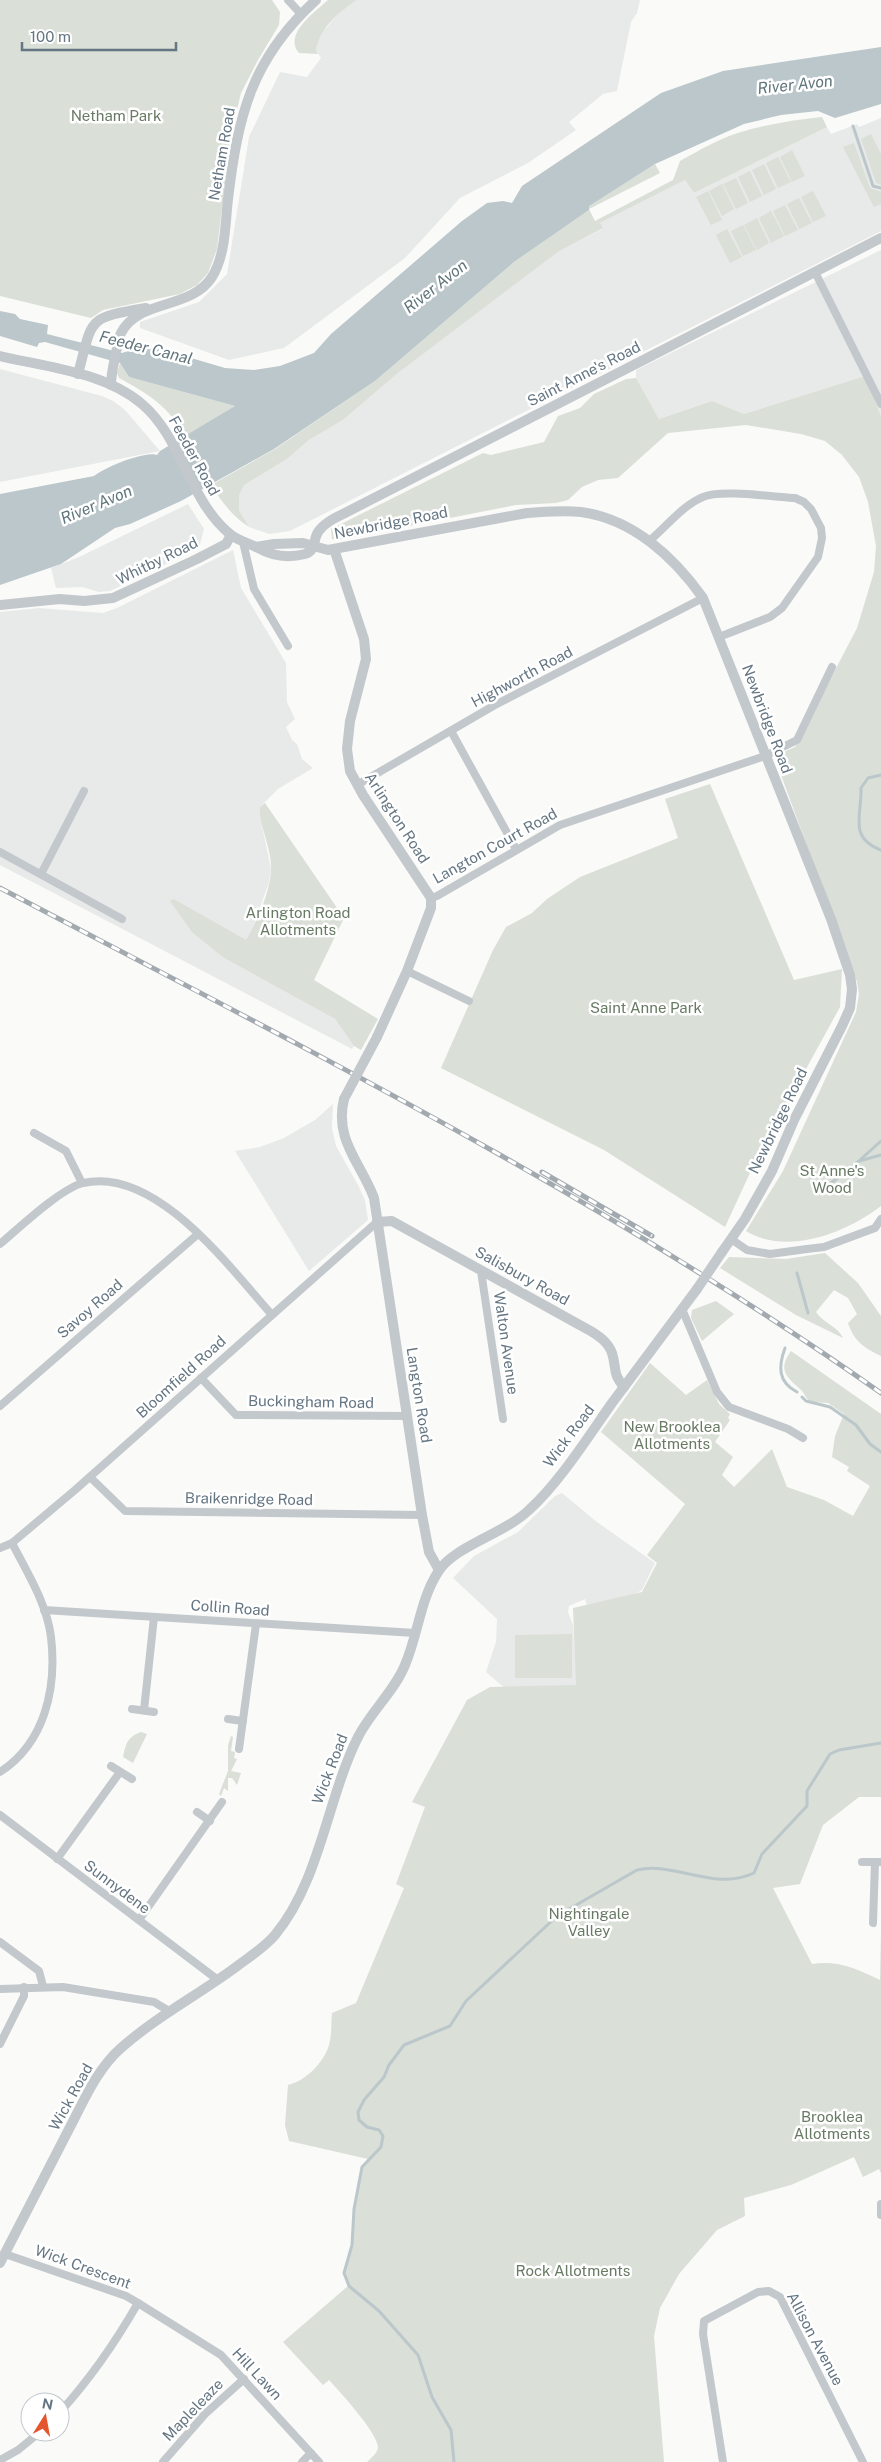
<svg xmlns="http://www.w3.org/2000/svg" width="881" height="2462" font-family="'Public Sans',sans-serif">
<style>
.built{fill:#e8e9e9}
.green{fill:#dadfd7}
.water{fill:#bbc7cb}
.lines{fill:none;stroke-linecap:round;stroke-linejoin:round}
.stream{stroke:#bbc7cb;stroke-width:3}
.minor{stroke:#c3c8cc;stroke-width:8}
.tertiary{stroke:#c3c8cc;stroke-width:10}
.rail-casing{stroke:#a2aab0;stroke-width:5}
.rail{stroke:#fff;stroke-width:3;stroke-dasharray:9;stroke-linecap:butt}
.tertiary-bridge{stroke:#c3c8cc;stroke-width:10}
.labels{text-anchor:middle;stroke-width:5;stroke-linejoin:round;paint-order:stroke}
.park-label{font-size:15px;fill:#687a64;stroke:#fff}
.street-label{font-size:15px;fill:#657683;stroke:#fff}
.water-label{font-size:16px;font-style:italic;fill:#60757c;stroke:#fff}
</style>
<rect width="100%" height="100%" fill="#fafaf8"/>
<!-- built -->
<g class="built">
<polygon points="357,0 640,0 637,13 631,22 617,91 603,94 569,122 576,130 528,163 460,198 405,258 284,348 229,360 140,328 140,322 199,302 227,274 249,137 280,72 307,77 321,58 316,50 318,37 340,12"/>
<polygon points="881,118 881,231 290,531 269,534 249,527 239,510 239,496 244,485 287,459 309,440 343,420 398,373 558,252 602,229 600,223 685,180 694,193 827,127 831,134 857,124 859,127"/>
<polygon points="881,250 881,416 865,376 744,414 712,401 659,419 636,378 636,370"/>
<polygon points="0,369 102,396 113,401 125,410 160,451 0,482"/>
<polygon points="188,504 204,529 199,548 110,591 99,592 82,587 56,588 51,568 77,558"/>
<polygon points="233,550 241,588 286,663 287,702 295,719 286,727 292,740 297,744 302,759 313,768 278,789 260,807 260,816 271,869 269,882 254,925 246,941 174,899 224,958 335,1019 354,1046 352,1049 0,865 0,612 39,608 103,613 117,608"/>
<polygon points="333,1104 332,1128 336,1146 358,1185 365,1200 368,1220 309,1271 235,1151 260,1147 284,1138 315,1120"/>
<polygon points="562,1493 597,1522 655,1563 642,1590 591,1620 585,1599 569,1606 568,1612 573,1625 578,1703 507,1690 486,1672 496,1642 497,1619 453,1578 474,1556 518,1532 555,1496"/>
</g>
<!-- green -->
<g class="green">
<polygon points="0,0 272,0 280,12 279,25 258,60 241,93 231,134 217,249 208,273 197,285 180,294 103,310 91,318 0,296"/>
<path d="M328,0H357C339,12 320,27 316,50L318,54L299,53C283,34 315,12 328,0Z"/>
<path d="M822,117L827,127L694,193L685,180L600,223L603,228L558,252L398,373L343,420L309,440L287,459L244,485L239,496V510L249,527C232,516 222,502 211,485L275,449L375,381L514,262L589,210L588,206L655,164L660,173L589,209L595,221L673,180L680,161C700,150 720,138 741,132C767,124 795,120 822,117Z"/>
<polygon points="871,134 881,154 881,185 876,183 861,139"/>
<polygon points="854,143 870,188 881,192 881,204 874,207 843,147"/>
<polygon points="792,150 805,176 792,182 780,157"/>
<polygon points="778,157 791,182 778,188 766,163"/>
<polygon points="764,164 776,189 764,195 752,170"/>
<polygon points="750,171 762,196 750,202 738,177"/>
<polygon points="736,178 748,203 736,209 723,184"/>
<polygon points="722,184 734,209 722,216 709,191"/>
<polygon points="708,191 722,220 711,225 696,197"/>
<polygon points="813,191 826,216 813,222 801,197"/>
<polygon points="799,198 812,223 799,229 787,204"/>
<polygon points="785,205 798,230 785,236 773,211"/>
<polygon points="771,211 784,236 771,243 759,218"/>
<polygon points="757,218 769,243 757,250 744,225"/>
<polygon points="743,225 756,250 743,256 731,231"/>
<polygon points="727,229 742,257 730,263 716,235"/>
<path d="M120,363L129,377L235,406L185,437C171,408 147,393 119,378L117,373Z"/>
<path d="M865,376L881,416V1206C846,1233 787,1256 746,1231L783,1171L856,1012L859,994L857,982L774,756L795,747L857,628L874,572L876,546L868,502L859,477L842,455L825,441L801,434L746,425L668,433L618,478L598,480L582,487L568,500L556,503L516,505L338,540L332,539L331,529L483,453L491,455L544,442L558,416L580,408L594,394L626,379L636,378L659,419L712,401L744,414Z"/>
<polygon points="710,784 794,980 842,969 840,1007 755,1162 725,1227 604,1150 441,1068 493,950 506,927 532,913 547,899 580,877 678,838 665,799"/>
<path d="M265,803L344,918L314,980L378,1019L361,1050L354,1046L335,1019L224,958L192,932L170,901L174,899L246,940C257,921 270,893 271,870C272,853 263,833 260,816V807Z"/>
<path d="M825,1253L858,1283L881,1316V1356C864,1348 854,1341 848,1323L857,1314L848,1298L834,1290L816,1312C823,1323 838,1326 843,1338L796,1315L720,1268L729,1257L786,1259Z"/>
<polygon points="716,1301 734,1314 702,1341 691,1318 692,1310"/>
<path d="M791,1351L881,1414V1797H859L823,1825L800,1884L773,1888L812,1964C838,1960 857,1969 880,1980L881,1934V2173L879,2169L863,2177L854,2157L791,2185L744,2198L745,2216L717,2230L679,2274L660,2308L654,2336L664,2462H367C371,2458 378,2453 378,2447C377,2432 340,2392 329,2380L323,2385L283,2342L348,2286L344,2273L352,2245L354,2209L362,2167L368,2159L289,2141L285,2125L288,2085C306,2081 324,2062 329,2045C332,2035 331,2023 332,2013L356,2003L404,1888L396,1884L425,1807L412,1802L467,1700L490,1687L576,1685L573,1608L642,1592L657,1563L647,1555L685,1504L601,1432L650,1363L686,1395L707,1380L719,1404L730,1414L728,1418L730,1420L715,1442L733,1457L722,1475L734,1487L772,1449L787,1487L824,1500L853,1516L870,1486L847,1471L849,1467L832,1457L835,1436L844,1414L828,1403L811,1402C806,1399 805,1394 801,1390C787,1377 777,1371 791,1351Z"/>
<polygon points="572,1634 572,1678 515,1678 515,1635"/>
<path d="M141,1732L147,1734L133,1763L123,1757C126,1744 127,1737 141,1732Z"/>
<polygon points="231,1736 233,1737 231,1751 235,1752 234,1758 237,1759 231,1771 241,1773 237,1785 232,1778 228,1778 228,1791 224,1788 221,1796 219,1794 228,1771 228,1745"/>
</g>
<!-- water -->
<path class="water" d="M881,47V104L835,118L818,111L781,115L744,124L655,164L589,206V210L514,262L375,381L274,449L181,501L130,524L115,528L61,564L0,585V494L94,476C103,468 146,450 157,455L160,451L235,406L129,377L120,363L45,342L39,343L37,347L0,336V311L15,314L20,319L48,325L47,334L122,353L147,345L225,368L254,370L280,366L314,353L331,334L462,221L487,203L503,201L512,203L522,186L661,93L723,71Z"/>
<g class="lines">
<!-- stream -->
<g class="stream">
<polyline points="853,126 873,186 881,188"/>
<path d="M881,775L868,778L861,788C862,815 848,838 881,850"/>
<polyline points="861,1159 881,1141"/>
<polyline points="821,1191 859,1161 881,1155"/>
<polyline points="797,1273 808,1313"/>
<path d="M785,1348C778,1367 778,1382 797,1392"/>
<polyline points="802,1397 806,1401 830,1407 856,1425 870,1444 881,1452"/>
<path d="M454,2462L451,2430L432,2397L418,2355L379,2311L349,2286L344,2273L352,2245L354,2209L362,2167L381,2147L383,2136L379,2130L367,2127L359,2120L358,2112L364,2100L384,2077L389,2065L404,2045L450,2026L466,2001L557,1916L637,1870C675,1861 714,1892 754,1873L762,1854L807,1806V1791L830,1754L839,1750L881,1743"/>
</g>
<!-- minor -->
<g class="minor">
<polyline points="288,0 301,14"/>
<polyline points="815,272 881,404"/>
<path d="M649,541C666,527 683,505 703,497C720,489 774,497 795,498L804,502L811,509L821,528L822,538L818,557L782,608L770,617L719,637"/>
<polyline points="243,542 254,589 288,646"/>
<polyline points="451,731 516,849"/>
<polyline points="357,785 495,705 703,598"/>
<polyline points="0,852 122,919"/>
<polyline points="41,874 84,791"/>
<polyline points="431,898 437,896 560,825 765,756 797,740 832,667"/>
<polyline points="407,971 469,1001"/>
<polyline points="34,1133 66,1151 82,1183"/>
<polyline points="731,1239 747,1250 770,1254 807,1249 824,1247 875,1228 881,1219"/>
<path d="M0,1244C19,1228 60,1189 83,1183C156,1166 230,1268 272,1315"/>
<polyline points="481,1271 503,1419"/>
<polyline points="682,1309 717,1392 729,1407 788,1429 803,1438"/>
<polyline points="201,1378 236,1415 407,1416"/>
<polyline points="0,1406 198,1234"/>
<polyline points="90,1477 125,1511 422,1515"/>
<polyline points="0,1548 12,1543 75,1490 377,1222"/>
<polyline points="44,1610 415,1633"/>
<polyline points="132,1709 154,1712"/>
<polyline points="144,1710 154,1617"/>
<polyline points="228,1719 243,1721"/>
<polyline points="239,1749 256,1624"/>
<polyline points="111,1766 132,1779"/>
<path d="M0,1772C45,1743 57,1688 51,1637C47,1604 27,1572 12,1543"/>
<polyline points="197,1812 210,1821"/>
<polyline points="0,1815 218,1980"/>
<polyline points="57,1859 120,1772"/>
<polyline points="862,1862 881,1862"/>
<polyline points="139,1920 222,1802"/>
<polyline points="873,1923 875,1862"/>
<polyline points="0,1942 39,1971 43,1986"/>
<polyline points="0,1989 63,1987 154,2002 169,2011"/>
<polyline points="0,2044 24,1996 24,1987"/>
<polyline points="881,2204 881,2215"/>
<path d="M5,2254L126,2296L138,2303C115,2343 91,2378 60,2412"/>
<polyline points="138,2303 221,2355 319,2462"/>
<polyline points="0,2460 18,2450 40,2432"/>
<polyline points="163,2462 205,2414 244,2379"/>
<polyline points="302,2462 311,2453"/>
<polyline points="723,2462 703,2334 704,2321 758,2292 769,2291 780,2297 863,2462"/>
</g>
<!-- tertiary -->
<g class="tertiary">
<path d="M0,356C47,367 104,372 142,404C183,439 188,500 231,535C239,541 249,543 258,548C272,556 289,558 305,554C316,551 313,540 318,532C324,523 335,518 345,513L881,238"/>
<path d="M78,374C93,318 86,318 146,308"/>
<path d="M111,385C111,374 114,363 116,352C118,346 118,339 121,333C138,299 191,310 212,277C226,254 225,224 228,199C238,116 251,59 316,0"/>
<path d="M256,547L274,544L303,543L328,550L527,513C545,512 563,510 581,512C633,519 674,557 703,598L831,919L850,975L852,989L850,1008L842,1026L794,1120L772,1171L745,1219L722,1252"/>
<polyline points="334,549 364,639 366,659 350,721 347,749 350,771 363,795 431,898 431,908 407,971 377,1037"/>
<polyline points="0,605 60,599 84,601 113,598 197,559 226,544 231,535"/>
<path d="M344,1099C334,1140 361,1163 374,1198L422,1515L429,1552L439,1570"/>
<path d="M377,1222L392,1221L589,1330C599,1336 608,1342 612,1353C617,1369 612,1373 624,1387"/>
<path d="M0,2263C23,2219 45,2175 68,2131C83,2103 96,2070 121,2048C156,2017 198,1995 236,1967C249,1957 264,1948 275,1935C320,1881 327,1799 358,1737C371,1711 394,1692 405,1665C418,1635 420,1600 438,1572C454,1546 504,1534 529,1510C559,1483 588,1437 612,1403C640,1365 669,1327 697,1289"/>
</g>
<!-- rail casing -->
<g class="rail-casing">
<g id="rail">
<path d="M0,888C299,1045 604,1198 881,1393"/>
<polyline points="542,1172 652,1236"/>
</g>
</g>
<!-- rail -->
<use href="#rail" class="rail"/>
<!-- tertiary-bridge -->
<g class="tertiary-bridge">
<polyline points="344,1099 377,1037"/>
<polyline points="697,1289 722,1252"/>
</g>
</g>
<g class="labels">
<!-- park labels -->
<g class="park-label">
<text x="116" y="121">Netham Park</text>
<text x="298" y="918">Arlington Road<tspan x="298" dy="17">Allotments</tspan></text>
<text x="646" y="1013">Saint Anne Park</text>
<text x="832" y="1176">St Anne's<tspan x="832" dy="17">Wood</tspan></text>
<text x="672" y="1432">New Brooklea<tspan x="672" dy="17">Allotments</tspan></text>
<text x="589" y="1919">Nightingale<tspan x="589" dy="17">Valley</tspan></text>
<text x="832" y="2122">Brooklea<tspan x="832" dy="17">Allotments</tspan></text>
<text x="573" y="2276">Rock Allotments</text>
</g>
<!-- street labels -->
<g class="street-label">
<text transform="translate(222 154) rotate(-80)" y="5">Netham Road</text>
<text transform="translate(584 374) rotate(-27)" y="5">Saint Anne's Road</text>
<text transform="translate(194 456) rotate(61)" y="5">Feeder Road</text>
<text transform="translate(391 523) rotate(-11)" y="5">Newbridge Road</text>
<text transform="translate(157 561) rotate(-26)" y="5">Whitby Road</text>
<text transform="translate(522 677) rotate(-28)" y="5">Highworth Road</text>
<text transform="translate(767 719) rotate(69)" y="5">Newbridge Road</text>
<text transform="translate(397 818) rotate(57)" y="5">Arlington Road</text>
<text transform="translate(495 846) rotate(-29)" y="5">Langton Court Road</text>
<text transform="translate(778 1121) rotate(-64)" y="5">Newbridge Road</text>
<text transform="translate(522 1276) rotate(29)" y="5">Salisbury Road</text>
<text transform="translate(90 1309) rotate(-41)" y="5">Savoy Road</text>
<text transform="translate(506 1343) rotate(82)" y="5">Walton Avenue</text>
<text transform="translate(181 1377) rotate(-42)" y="5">Bloomfield Road</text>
<text transform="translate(419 1395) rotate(81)" y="5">Langton Road</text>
<text transform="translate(311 1402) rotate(1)" y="5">Buckingham Road</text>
<text transform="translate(569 1436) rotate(-53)" y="5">Wick Road</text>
<text transform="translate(249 1499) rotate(1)" y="5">Braikenridge Road</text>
<text transform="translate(230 1608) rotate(4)" y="5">Collin Road</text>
<text transform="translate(330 1769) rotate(-69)" y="5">Wick Road</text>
<text transform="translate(117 1887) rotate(37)" y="5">Sunnydene</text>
<text transform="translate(71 2097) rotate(-61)" y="5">Wick Road</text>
<text transform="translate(83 2267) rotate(20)" y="5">Wick Crescent</text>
<text transform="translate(815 2339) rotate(62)" y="5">Allison Avenue</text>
<text transform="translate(257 2374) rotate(47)" y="5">Hill Lawn</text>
<text transform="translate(193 2410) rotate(-46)" y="5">Mapleleaze</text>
</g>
<!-- water labels -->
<g class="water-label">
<text transform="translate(795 84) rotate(-6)" y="6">River Avon</text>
<text transform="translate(435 286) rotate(-38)" y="6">River Avon</text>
<text transform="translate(146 347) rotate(14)" y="6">Feeder Canal</text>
<text transform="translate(96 504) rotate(-23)" y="6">River Avon</text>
</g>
</g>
<!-- north arrow -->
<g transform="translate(45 2417) rotate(11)"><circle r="24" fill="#ffffff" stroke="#c1c8cd"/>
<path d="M0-4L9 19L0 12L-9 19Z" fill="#e4572e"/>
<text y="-8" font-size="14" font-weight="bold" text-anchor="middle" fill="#657683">N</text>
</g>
<!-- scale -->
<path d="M22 42v8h154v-8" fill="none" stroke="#657683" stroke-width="2.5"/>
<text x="30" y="42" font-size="15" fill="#657683" stroke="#ffffff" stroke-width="4" paint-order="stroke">100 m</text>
</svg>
